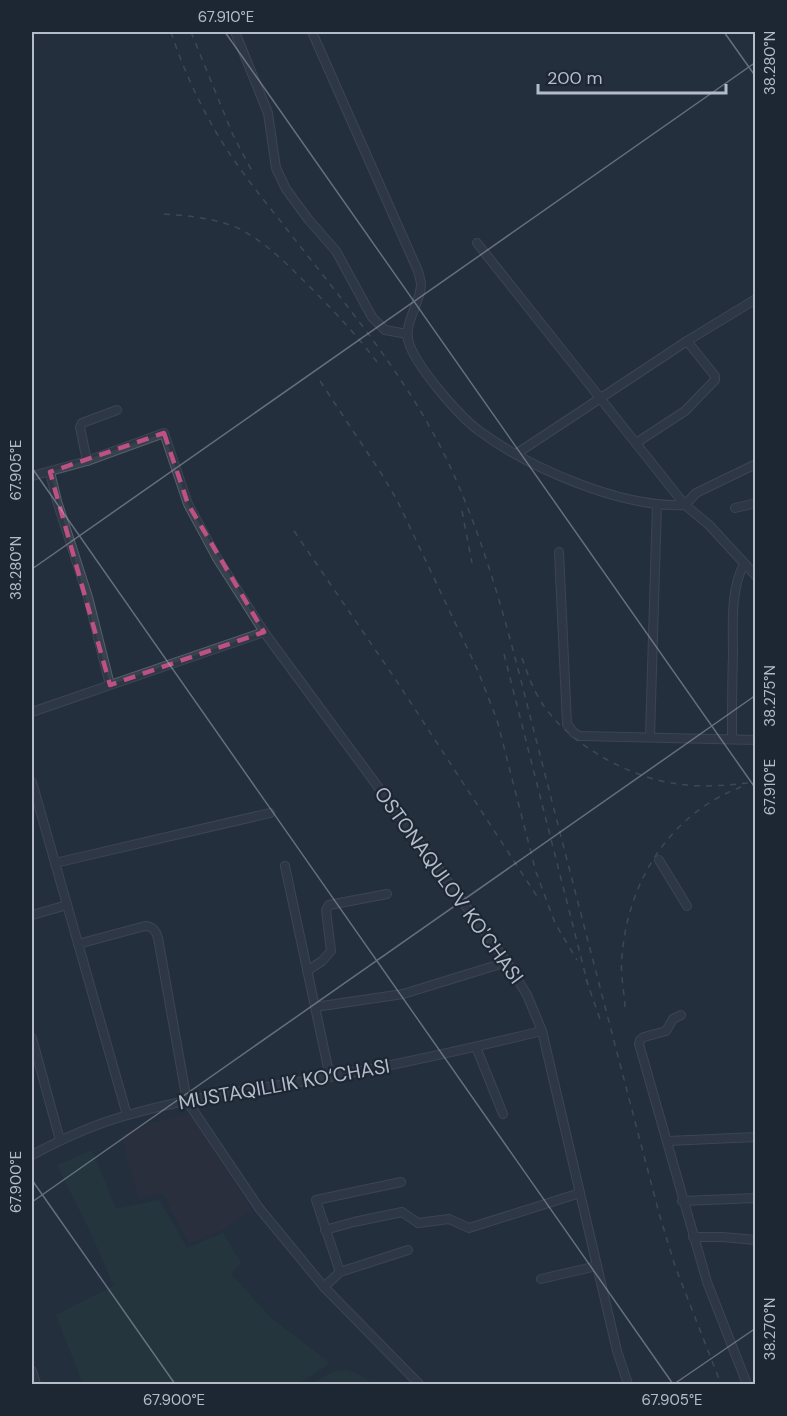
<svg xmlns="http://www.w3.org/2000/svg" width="787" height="1416" font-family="'DM Sans',sans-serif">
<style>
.medical{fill:#32303f}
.green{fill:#263c3f}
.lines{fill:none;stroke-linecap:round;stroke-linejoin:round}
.minor-casing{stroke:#565f6c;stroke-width:10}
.minor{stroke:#38414e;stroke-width:8}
.rail{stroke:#5a6575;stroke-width:1.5;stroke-dasharray:6 6;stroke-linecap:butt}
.marked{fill:none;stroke:#bd5182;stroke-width:4.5;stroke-dasharray:12 8;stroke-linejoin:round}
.ticks{fill:none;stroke:#b4bcc9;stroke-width:1.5;stroke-opacity:0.45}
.labels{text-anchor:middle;stroke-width:4.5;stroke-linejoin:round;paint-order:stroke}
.street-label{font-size:20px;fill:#b4bcc9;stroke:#1d2633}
.neatline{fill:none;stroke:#b4bcc9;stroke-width:2}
.ticks-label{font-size:15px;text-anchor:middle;fill:#b4bcc9}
</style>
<rect width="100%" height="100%" fill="#242f3e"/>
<!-- medical -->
<polygon class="medical" points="190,1114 252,1210 224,1229 189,1243 163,1193 139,1198 121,1135 161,1121"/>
<!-- green -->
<g class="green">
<polygon points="92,1150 116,1209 159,1200 187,1248 223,1233 241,1263 231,1274 273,1320 330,1363 298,1384 83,1384 56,1315 114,1286 89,1229 57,1165"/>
<path d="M344,1370C356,1372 363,1375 372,1384H313L332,1372Z"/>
</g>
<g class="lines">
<!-- minor casing -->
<g class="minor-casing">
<g id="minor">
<polyline points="235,32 268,113 276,168 286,189 308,219 336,251 372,317 385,330 407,334"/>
<path d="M312,32L418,271C419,275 421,281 421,285C420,306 401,325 410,346C419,369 458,415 478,430C529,468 621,508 685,505L696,493L756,464"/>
<polyline points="477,243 685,505 709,525 756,576"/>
<polyline points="636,443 685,411 715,380 715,376 687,341"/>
<polyline points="516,454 687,341 756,299"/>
<polyline points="87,461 80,427 82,423 117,410"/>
<polyline points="50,472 57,501 88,597 110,685"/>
<polyline points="32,476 87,461 164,433 188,504 217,558 264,632 507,962 527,995 542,1031 617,1351 628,1384"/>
<polyline points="735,508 756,503"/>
<polyline points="559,552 567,724 574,733 580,736 756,740"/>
<polyline points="32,712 264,632"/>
<polyline points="650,736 657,504"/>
<path d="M732,738C732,711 732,683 733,655C733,626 730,590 744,564"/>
<polyline points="32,782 127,1115"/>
<polyline points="659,860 687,906"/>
<polyline points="55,863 270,813"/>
<polyline points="285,866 330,1077"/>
<polyline points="32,915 67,905"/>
<path d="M78,944L145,926C153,926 156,931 158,938L187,1101L259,1208L324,1287L419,1384"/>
<polyline points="307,971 322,961 331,951 326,910 329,905 387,894"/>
<polyline points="315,1007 403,994 507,962"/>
<polyline points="681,1015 673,1019 666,1031 644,1037 640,1040 639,1044 707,1282 747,1384"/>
<polyline points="32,1038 60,1140"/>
<polyline points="476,1047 503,1114"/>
<polyline points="668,1141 756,1137"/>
<path d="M32,1155C62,1139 94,1124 128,1115C193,1096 262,1089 329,1077C401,1064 471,1048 542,1031"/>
<polyline points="682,1201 756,1198"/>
<polyline points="325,1230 354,1222 402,1212 418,1223 449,1219 469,1228 580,1193"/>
<polyline points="693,1237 722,1237 756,1240"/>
<polyline points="340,1272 316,1200 401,1182"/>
<polyline points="541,1279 597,1266"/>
<polyline points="324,1287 340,1272 408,1250"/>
<polyline points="32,1371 36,1384"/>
</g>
</g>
<!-- minor -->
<use href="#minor" class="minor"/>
<!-- rail -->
<g class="rail">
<path d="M171,32C182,66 198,101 216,132C237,168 264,200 289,232C346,305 408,378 448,462C495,562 518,672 546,778C583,923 621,1068 659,1213L675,1266L721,1384"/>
<polyline points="191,32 233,135 252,171"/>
<path d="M164,214C190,216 216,218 240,229C266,243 286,263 307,284C332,309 356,334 377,362"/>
<polyline points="320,381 381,473 397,500 478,671 497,720 536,872 555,923 577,960"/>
<polyline points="462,511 472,563"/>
<polyline points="294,531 396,680 540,901"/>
<polyline points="504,654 588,985"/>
<path d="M522,658C527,672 532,687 540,700C566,743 629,778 678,784C704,788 730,785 756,782"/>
<polyline points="586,979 601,1022"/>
<path d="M625,1007C624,990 620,972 622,956C628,881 670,814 741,787"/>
</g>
</g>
<!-- marked area -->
<path d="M0 0H787V1416H0ZM164,433L188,504L264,632L110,685L50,472Z" fill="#242f3e" fill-opacity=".55" fill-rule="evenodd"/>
<path class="marked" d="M164,433L188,504L264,632L110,685L50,472Z"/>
<!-- ticks -->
<path class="ticks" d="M225,32L756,789M724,32L756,77M32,468L673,1384M32,569L756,62M32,1180L175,1384M32,1202L756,695M674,1384L756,1328"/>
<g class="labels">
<!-- street labels -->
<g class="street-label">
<text transform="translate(449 885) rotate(54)" y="7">OSTONAQULOV KO'CHASI</text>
<text transform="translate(284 1084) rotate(-10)" y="7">MUSTAQILLIK KO‘CHASI</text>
</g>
</g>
<!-- border -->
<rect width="787" height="1416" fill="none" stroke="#1d2633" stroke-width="66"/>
<!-- scale -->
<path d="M538 84v9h188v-9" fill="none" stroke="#b4bcc9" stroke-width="3"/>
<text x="547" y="84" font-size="18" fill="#b4bcc9" stroke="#1d2633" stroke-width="4.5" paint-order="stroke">200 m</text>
<rect x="33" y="33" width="721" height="1350" class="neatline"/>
<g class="ticks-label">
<text x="226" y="22">67.910°E</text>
<text transform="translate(770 63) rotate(-90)" y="5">38.280°N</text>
<text transform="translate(16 470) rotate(-90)" y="5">67.905°E</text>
<text transform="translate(16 568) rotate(-90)" y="5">38.280°N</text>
<text transform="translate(770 696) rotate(-90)" y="5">38.275°N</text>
<text transform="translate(770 787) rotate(-90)" y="5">67.910°E</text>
<text transform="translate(16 1182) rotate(-90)" y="5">67.900°E</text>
<text transform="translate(770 1329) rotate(-90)" y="5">38.270°N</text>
<text x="174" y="1405">67.900°E</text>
<text x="672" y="1405">67.905°E</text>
</g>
</svg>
